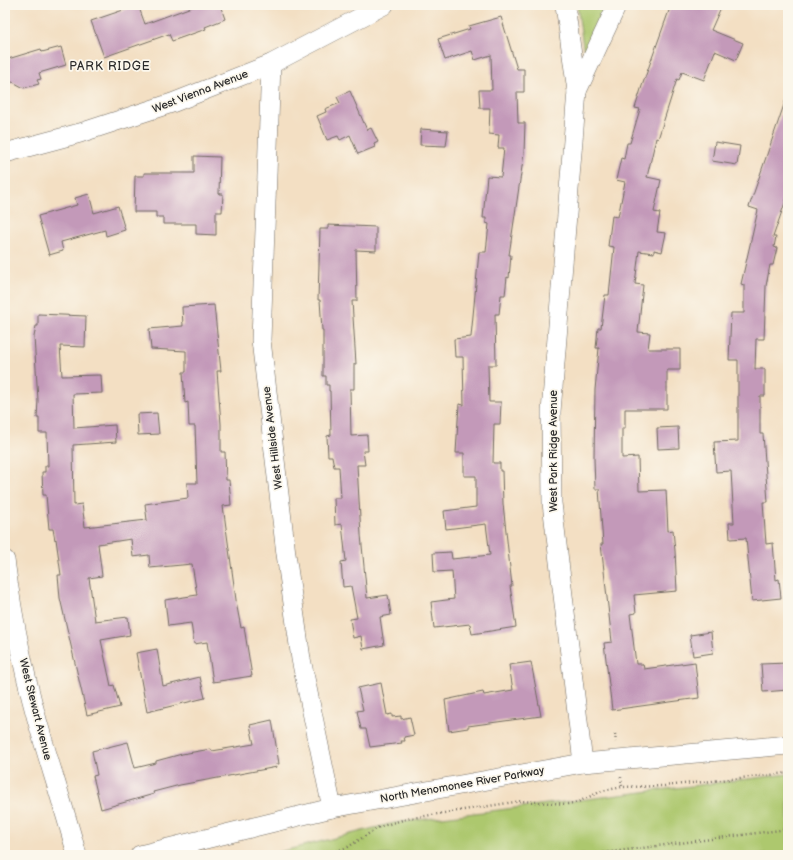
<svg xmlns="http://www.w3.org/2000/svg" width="793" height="860" font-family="'Balsamiq Sans',sans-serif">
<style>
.green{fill:#adc86e;stroke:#6c7a4c}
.building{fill:#c399b9}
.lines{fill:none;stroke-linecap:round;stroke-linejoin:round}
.minor-casing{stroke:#716a60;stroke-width:20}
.path{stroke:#716a60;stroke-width:2.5;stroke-dasharray:1 3;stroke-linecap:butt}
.minor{stroke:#fff;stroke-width:19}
.labels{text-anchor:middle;stroke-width:3.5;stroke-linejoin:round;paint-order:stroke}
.street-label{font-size:11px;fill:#2b2b2b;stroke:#fbf7ec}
.neighbourhood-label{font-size:12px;letter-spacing:1px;fill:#2b2b2b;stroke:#fbf7ec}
</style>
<rect width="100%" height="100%" fill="#fbf7ec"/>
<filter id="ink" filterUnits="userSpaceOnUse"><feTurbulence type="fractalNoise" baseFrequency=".025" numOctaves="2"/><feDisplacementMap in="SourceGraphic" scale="8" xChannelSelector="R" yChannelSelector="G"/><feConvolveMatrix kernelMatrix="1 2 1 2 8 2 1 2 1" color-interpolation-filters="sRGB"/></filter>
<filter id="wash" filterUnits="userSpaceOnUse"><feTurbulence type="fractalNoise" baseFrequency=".012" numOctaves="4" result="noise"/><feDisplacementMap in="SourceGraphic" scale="16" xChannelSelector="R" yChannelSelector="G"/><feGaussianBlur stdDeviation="0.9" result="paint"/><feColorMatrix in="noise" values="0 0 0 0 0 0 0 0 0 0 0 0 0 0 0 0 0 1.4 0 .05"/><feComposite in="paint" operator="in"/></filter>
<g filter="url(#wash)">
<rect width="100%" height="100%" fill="#f3dfc3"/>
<!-- green -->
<g class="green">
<polygon points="577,5 606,5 589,49 585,50 583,46"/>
<polygon points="788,774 788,855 267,855 394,823"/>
</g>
<g id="blocks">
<!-- building -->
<g class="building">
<polygon points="138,5 145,24 197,5 220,5 225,19 205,27 206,29 172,41 169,34 104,57 91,21"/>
<polygon points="671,5 722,5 711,30 743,43 736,60 715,51 704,80 682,72 679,80 677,79 658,139 656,138 647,177 661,180 654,212 660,213 657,232 666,233 662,252 654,250 654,253 639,251 635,284 643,285 638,332 650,333 648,349 680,349 680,370 667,370 667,409 625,409 625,428 622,428 622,458 638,457 639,491 666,490 668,531 673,530 675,551 677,591 634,595 636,613 630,614 636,664 643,664 644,669 695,662 699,698 612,710 604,643 612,642 601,544 603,544 599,489 595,489 594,458 595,390 599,348 596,348 598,328 601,328 605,295 609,295 614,247 608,246 612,216 618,217 625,182 616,180 621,158 624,159 627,143 630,143 640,109 635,108 642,86"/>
<polygon points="501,17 517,69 524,69 524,92 517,92 518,123 525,123 524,153 509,255 511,255 509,278 507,277 505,295 501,295 499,314 495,314 496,365 488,365 489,402 501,402 500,424 494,424 493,463 500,463 500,471 502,471 503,504 512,586 510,586 516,627 472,634 470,624 434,628 431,602 454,599 452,571 434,572 433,553 451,552 452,559 490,555 486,524 446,529 444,511 476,507 476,476 464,476 464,453 456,453 459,404 464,405 463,357 455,357 454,339 471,337 479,252 486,252 489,224 486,223 486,218 483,218 487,176 501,177 504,148 498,148 499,135 489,134 490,108 480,108 479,90 492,90 491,55 475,60 472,51 445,60 438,39 470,29 469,26"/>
<polygon points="61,47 66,65 39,73 41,79 37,80 39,84 24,88 13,82 5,84 5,65 10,64 8,59 41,49 42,52"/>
<polygon points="350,91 367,130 371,128 378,142 374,144 375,147 358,154 350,135 340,140 338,136 327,140 317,116 326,112 325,109 340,103 337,97"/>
<polygon points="786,99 788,100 788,194 773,237 776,237 774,247 777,248 773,265 770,265 766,286 764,339 756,339 755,369 765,369 765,396 760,396 760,434 763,434 768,502 763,502 766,544 773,543 776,580 779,579 781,598 752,601 746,538 730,539 729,523 734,523 731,471 716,472 714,442 738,441 738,360 729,360 731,313 744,313 744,285 741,284 758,210 749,207"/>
<polygon points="421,129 448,131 446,146 420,145"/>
<polygon points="715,142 740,146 737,165 712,161"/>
<polygon points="194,156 220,157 219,194 223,194 222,212 216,212 216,235 196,234 196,224 163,224 163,217 156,217 156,212 134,212 135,176 144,176 144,173 194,173"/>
<polygon points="89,194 94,213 118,206 125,230 106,236 105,230 61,242 63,251 49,255 38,216 77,205 75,198"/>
<polygon points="328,225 376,227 376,251 356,250 357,301 352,301 356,364 354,364 354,389 350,389 351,436 367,435 368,451 363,451 365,465 357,465 361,535 367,598 388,595 391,615 380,617 384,645 363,649 361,636 353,638 350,619 357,618 351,586 343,587 341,562 346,561 342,524 335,525 334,498 341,498 339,467 334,467 332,456 328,456 327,436 331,435 330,391 329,391 329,385 326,385 326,376 323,376 323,330 322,330 320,300 318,300 320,229 328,229"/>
<polygon points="214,305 221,371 217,371 221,424 221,452 225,452 226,480 229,480 231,505 223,506 237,607 241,628 244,627 252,676 213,682 207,642 194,644 191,623 168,626 165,600 197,595 192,564 150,568 149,555 133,557 131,539 98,544 102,576 89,578 95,621 128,617 130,635 101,640 111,686 114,685 120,707 87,715 60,598 58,575 61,575 56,539 55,540 53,529 49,529 46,495 43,495 42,472 45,472 45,466 48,466 47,433 39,433 39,418 37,418 38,400 34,337 36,326 38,326 38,314 86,316 85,347 60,346 62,376 101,375 102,393 73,394 74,428 115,425 116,442 73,445 74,505 82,504 85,527 147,520 145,504 188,498 187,483 197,483 195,426 189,426 188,402 185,403 183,372 186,372 186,351 151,349 149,329 183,326 182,307"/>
<polygon points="157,413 159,434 138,435 137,414"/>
<polygon points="678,427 679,448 658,449 657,428"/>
<polygon points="711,632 713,653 693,656 690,635"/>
<polygon points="157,649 163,686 200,677 205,698 147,712 136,653"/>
<polygon points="531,662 541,716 468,726 468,728 449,731 445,700 483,692 484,695 513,690 509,665"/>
<polygon points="788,663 788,690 763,692 761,664"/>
<polygon points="381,683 387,715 392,714 392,717 401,716 401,719 410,717 414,735 404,737 405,741 401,741 402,743 370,747 366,729 361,729 357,711 363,710 358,688"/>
<polygon points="272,720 279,764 276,764 277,767 180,785 153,792 154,794 101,809 93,776 97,775 92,751 128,742 135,768 156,763 156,761 182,754 211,749 212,751 254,744 250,725"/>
</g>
</g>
</g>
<g filter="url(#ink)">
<use href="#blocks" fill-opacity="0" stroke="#716a60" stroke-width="1"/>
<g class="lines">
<!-- minor casing -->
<g class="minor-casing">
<g id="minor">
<polyline points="565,5 577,91 551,412 552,503 583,763"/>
<polyline points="271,64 261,340 286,554 301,659 332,808"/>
<polyline points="577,91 617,5"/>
<polyline points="5,153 80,133 172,103 271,64 384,5"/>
<path d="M5,560C13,622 26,684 44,744C55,781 67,818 77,855"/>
<polyline points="140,855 332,808 583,763 788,745"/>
</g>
</g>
<!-- path -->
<g class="path">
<polyline points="615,734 616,742"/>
<polyline points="621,777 622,787"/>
<polyline points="325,855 348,847 379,827 406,819 521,801 568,804 578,802 602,791 622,787 664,786 788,773"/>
<polyline points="588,855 788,829"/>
</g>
<!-- minor -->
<use href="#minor" class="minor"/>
</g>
</g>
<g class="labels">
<!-- street labels -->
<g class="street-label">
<text transform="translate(200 91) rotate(-21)" y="4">West Vienna Avenue</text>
<text transform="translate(272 438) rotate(-97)" y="4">West Hillside Avenue</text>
<text transform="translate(553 451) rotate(-90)" y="4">West Park Ridge Avenue</text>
<text transform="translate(36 709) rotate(76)" y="4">West Stewart Avenue</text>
<text transform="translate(462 784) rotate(-10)" y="4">North Menomonee River Parkway</text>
</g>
<!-- neighbourhood labels -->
<g class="neighbourhood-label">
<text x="110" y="70">PARK RIDGE</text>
</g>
</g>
<!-- margin -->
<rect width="793" height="860" fill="none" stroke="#fbf7ec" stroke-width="20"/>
</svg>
